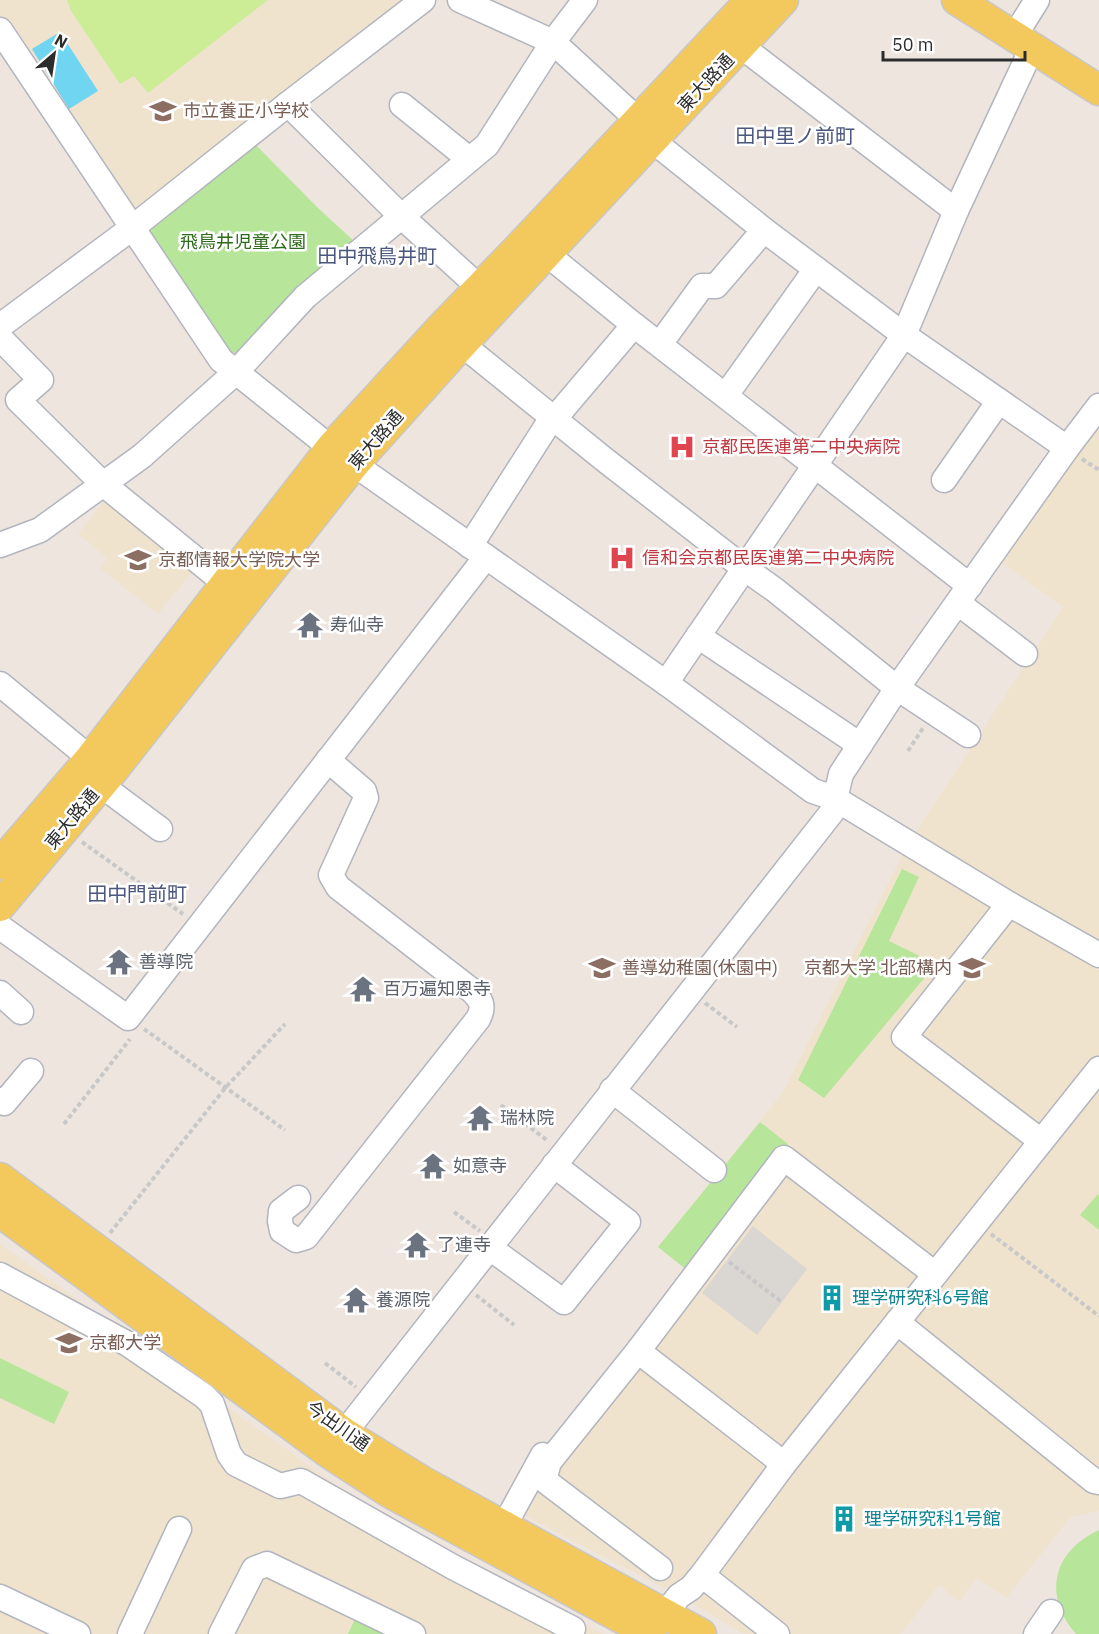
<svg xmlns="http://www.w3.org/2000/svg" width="1099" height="1634" font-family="'IBM Plex Sans','Noto Sans JP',sans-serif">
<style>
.education{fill:#efe3ce}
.green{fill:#b7e59a}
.pitch{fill:#ccec96}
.plaza{fill:#dad6d1}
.water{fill:#70d5f0}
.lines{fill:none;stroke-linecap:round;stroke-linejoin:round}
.minor-casing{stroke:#b2b5bf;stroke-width:27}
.major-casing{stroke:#c8c8c8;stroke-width:33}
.path{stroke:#c8c8c8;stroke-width:4;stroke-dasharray:4.5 3;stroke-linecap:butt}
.minor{stroke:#fff;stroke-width:24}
.major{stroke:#f3c95e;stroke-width:30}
.labels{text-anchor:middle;stroke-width:5;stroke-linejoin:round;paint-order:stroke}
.street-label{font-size:18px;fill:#2c2c2c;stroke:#fff}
.education-label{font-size:18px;fill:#785e54;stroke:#fff;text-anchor:start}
.park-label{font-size:18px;fill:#2e6b1a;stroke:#fff}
.health-label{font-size:18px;fill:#be3a42;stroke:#fff;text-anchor:start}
.worship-label{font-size:18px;fill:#5b616d;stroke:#fff;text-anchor:start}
.culture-label{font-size:18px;fill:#0d838f;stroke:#fff;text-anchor:start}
.neighbourhood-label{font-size:20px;fill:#4b577e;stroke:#fff}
</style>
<rect width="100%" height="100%" fill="#eee6de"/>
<!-- education -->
<g class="education">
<polygon points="0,0 407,0 136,210 124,208 0,15"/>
<polygon points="1099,417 1099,1511 1071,1517 1007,1597 976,1579 959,1602 939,1585 901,1634 744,1634 679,1596 516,1511 687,1270 658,1247 783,1092 908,844 1063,607 998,560"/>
<polygon points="105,500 193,571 158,614 100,568 107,558 78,534"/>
<polygon points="0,1244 353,1497 604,1634 0,1634"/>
</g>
<!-- green -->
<g class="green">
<polygon points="252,141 317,207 355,242 240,354 228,351 147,236 149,222"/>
<polygon points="902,869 919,877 889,941 936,964 824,1098 798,1080"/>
<polygon points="760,1122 788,1144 687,1270 658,1247"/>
<polygon points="1098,1194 1099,1195 1099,1230 1080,1215"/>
<polygon points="0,1358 69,1392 54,1424 0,1398"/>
<path d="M1099,1530V1634H1076C1042,1595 1053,1551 1099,1530Z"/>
<polygon points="355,1619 387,1634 348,1634"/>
</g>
<!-- pitch -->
<polygon class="pitch" points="67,0 268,0 148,93 134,76 120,84 71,11"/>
<!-- plaza -->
<polygon class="plaza" points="753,1226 807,1269 757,1335 702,1293"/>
<!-- water -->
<polygon class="water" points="60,32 98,91 69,109 32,49"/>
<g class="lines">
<!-- minor casing -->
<g class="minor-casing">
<g id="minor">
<polyline points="460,0 553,42 638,120 653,141 764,230 904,335 1067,448"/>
<polyline points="0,30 221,360 331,448 666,683 813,791 834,798 1009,904 1099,955"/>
<polyline points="1014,37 1037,0"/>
<polyline points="741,46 956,211"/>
<polyline points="288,104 401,216 492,299"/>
<polyline points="402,105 469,159"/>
<polyline points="532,242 634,325 970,586"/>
<polyline points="0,326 132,228 288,104 423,0"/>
<polyline points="448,333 605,460 744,568 775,590 897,688 968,735"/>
<polyline points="0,338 41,380 18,400 102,483 225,583"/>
<polyline points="660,344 702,286 716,286 764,230"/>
<polyline points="726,395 816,269"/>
<polyline points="555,418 634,325"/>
<polyline points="944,480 999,401"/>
<polyline points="0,545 40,530 142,456 236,372 305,297 487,145 553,42 585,0"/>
<polyline points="470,546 553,416"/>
<polyline points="958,603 1025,654"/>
<polyline points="698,636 860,745"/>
<polyline points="666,683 904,335 956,211 1032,48"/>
<polyline points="0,684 103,769"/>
<polyline points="101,785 160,829"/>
<polyline points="1009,904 904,1037 1041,1141"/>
<polyline points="0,927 128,1018 486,557"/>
<polyline points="0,993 21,1012"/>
<polyline points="612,1090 714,1170"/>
<polyline points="0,1100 4,1103 31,1071"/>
<path d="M298,1198L281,1211L280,1221L282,1231L296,1240L306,1237L478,1019C485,1006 481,999 471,990L338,887L331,875L366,798L364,791L328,760"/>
<polyline points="490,1248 564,1302 628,1222 554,1165"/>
<polyline points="0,1275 128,1344 204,1396 212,1404 229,1454 236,1464 280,1486 301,1481 453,1567 573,1629"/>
<polyline points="897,1322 1094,1481 1099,1482"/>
<polyline points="638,1351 784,1464"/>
<polyline points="334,1446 832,812 841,774 897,688 1067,448 1099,406"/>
<polyline points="504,1526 543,1455"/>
<polyline points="660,1568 544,1480 549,1462 638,1351 784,1158 935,1274"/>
<polyline points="702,1575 777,1634"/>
<polyline points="0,1597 78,1634"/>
<polyline points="654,1627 679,1596 691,1588 702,1575 784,1464 1099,1069"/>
<polyline points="130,1634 179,1529"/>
<polyline points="221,1634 254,1569 267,1564 413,1634"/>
<polyline points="1036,1634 1051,1612"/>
</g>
</g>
<!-- major casing -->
<g class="major-casing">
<g id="major">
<polyline points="957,0 1099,90"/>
<polyline points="0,864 90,759 331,448 441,328 528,238 751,0"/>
<polyline points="0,906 110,774 354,464 461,345 783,0"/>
<polyline points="0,1178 344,1433 425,1483 701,1634"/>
<polyline points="0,1212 329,1453 389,1492 651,1634"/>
</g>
</g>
<!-- path -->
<g class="path">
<polyline points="1082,459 1099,470"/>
<polyline points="908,751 923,728"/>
<polyline points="82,842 183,914"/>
<polyline points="705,1003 737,1027"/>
<polyline points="144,1029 285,1130"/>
<polyline points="501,1105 548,1141"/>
<polyline points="64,1124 130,1039"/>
<polyline points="454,1212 480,1231"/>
<polyline points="110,1233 226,1087 285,1024"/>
<polyline points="991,1234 1099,1316"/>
<polyline points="729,1262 782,1302"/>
<polyline points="476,1295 514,1325"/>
<polyline points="325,1363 356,1387"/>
</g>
<!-- minor -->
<use href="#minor" class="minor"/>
<!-- major -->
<use href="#major" class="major"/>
</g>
<!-- icons -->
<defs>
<g id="school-bare" transform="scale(2.07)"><path d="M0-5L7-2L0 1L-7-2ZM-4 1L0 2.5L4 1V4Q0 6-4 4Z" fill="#8d6e63" stroke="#fff" stroke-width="2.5" paint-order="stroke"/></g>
<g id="hospital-bare" transform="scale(2.07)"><path d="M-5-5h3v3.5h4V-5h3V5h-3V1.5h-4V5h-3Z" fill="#e0444e" stroke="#fff" stroke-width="2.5" paint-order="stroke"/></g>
<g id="university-bare" transform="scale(2.07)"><path d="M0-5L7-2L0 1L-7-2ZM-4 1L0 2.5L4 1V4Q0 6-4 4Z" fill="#8d6e63" stroke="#fff" stroke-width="2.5" paint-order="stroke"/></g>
<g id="temple-bare" transform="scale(2.07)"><path d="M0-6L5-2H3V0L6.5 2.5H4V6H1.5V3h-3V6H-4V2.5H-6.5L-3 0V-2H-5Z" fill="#6b7280" stroke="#fff" stroke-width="2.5" paint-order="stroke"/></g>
<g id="building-bare" transform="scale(2.07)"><path d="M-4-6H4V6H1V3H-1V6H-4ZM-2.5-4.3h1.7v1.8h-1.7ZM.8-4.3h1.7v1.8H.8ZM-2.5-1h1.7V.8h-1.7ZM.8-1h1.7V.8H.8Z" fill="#0f9aa8" stroke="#fff" stroke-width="2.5" paint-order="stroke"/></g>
</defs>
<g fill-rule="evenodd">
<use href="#school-bare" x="163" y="111"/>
<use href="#hospital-bare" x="682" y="447"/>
<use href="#hospital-bare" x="622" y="558"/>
<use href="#university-bare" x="138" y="560"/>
<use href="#temple-bare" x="310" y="625"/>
<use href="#temple-bare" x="119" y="962"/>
<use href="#school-bare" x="602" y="968"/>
<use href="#university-bare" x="972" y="968"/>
<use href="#temple-bare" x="363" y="989"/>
<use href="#temple-bare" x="480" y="1118"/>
<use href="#temple-bare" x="433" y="1166"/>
<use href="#temple-bare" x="417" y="1245"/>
<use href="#building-bare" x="832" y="1298"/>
<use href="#temple-bare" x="356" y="1300"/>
<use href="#university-bare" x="69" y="1343"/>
<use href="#building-bare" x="844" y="1519"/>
</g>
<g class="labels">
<!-- street labels -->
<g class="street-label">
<text transform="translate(706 83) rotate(-47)" y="6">東大路通</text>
<text transform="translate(376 440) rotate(-49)" y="6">東大路通</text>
<text transform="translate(72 819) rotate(-50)" y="6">東大路通</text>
<text transform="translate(338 1426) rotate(35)" y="6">今出川通</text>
</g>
<!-- education labels -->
<g class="education-label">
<text x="183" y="117">市立養正小学校</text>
<text x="158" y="566">京都情報大学院大学</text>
<text x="622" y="974">善導幼稚園(休園中)</text>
<text x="952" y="974" text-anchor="end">京都大学 北部構内</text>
<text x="89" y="1349">京都大学</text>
</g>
<!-- park labels -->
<g class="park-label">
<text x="243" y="248">飛鳥井児童公園</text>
</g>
<!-- health labels -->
<g class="health-label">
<text x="702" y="453">京都民医連第二中央病院</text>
<text x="642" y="564">信和会京都民医連第二中央病院</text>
</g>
<!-- worship labels -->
<g class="worship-label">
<text x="330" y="631">寿仙寺</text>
<text x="139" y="968">善導院</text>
<text x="383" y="995">百万遍知恩寺</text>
<text x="500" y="1124">瑞林院</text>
<text x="453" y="1172">如意寺</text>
<text x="437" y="1251">了連寺</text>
<text x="376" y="1306">養源院</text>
</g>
<!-- culture labels -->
<g class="culture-label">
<text x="852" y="1304">理学研究科6号館</text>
<text x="864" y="1525">理学研究科1号館</text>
</g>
<!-- neighbourhood labels -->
<g class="neighbourhood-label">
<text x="795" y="143">田中里ノ前町</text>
<text x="377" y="263">田中飛鳥井町</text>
<text x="137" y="901">田中門前町</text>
</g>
</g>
<!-- north arrow -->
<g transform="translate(54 54) rotate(29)" stroke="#ffffff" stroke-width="4.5" paint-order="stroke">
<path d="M0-4.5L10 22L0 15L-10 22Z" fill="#2c2c2c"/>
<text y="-9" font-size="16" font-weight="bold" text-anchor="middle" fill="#2c2c2c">N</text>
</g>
<!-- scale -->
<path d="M883 51v9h142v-9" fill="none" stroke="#2c2c2c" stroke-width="3"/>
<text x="892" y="51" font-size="18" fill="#2c2c2c" stroke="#ffffff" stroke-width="4.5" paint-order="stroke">50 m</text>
</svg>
